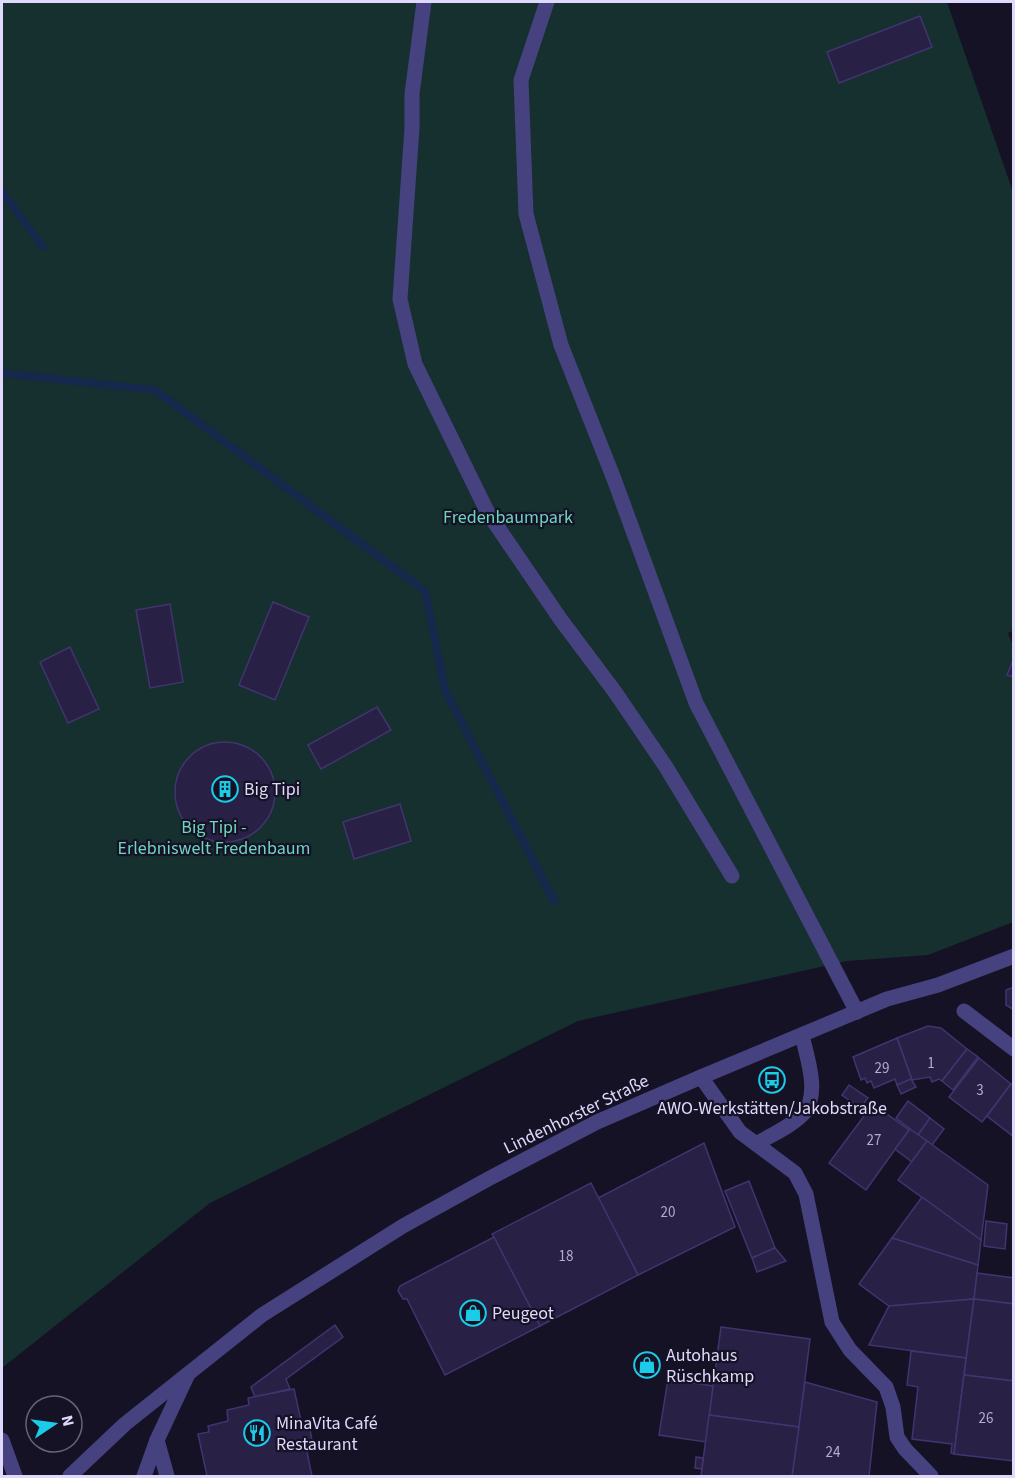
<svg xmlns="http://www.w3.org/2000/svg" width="1015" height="1478" font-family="'Source Sans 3',sans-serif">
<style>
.green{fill:#162f2f}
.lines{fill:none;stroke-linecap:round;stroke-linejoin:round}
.stream{stroke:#16294c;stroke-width:8}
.building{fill:#292045;stroke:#42346f;stroke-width:1.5}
.service{stroke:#464280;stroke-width:15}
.minor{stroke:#464280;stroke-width:15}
.tertiary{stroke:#464280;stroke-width:15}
.labels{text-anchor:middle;stroke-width:4.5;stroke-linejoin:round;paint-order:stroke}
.number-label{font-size:15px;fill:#b2acce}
.park-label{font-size:18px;fill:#6dd5bf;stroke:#161226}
.poi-label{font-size:18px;fill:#dfdafb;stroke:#161226;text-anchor:start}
.street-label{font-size:18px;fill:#dfdafb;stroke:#161226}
</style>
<rect width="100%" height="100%" fill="#161226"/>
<!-- green -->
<polygon class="green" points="2,2 947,2 1013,192 1014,630 1008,633 1014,648 1013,922 928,955 847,961 578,1021 210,1203 2,1368"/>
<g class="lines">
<!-- stream -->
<g class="stream">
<polyline points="2,191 43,247"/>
<polyline points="2,373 155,390 425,591 445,690 554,901"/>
</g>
</g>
<!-- building -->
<g class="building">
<polygon points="920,16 932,47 839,83 827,52"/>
<polygon points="273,602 309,617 275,700 239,685"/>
<polygon points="170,604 183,682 150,688 136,610"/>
<polygon points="70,647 99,709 68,723 40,662"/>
<polygon points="1014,658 1014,677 1007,675"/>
<polygon points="377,707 391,730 321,769 308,745"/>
<circle cx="225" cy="792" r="50"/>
<polygon points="400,804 411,841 354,859 343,822"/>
<polygon points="1014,987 1014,1010 1006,1005 1006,990"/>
<polygon points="928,1026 941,1028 967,1049 942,1081 939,1079 932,1082 930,1077 912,1080 897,1038"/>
<polygon points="897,1038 912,1080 897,1085 895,1079 874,1088 871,1081 867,1083 865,1078 861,1080 853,1057"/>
<polygon points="967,1049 978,1057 953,1090 942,1081"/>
<polygon points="979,1058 1011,1084 982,1122 949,1097"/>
<polygon points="911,1079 916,1087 901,1094 897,1085"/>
<polygon points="1011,1084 1014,1085 1014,1137 987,1116"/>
<polygon points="849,1085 868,1098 860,1108 842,1095"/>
<polygon points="908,1101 930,1118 918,1135 896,1118"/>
<polygon points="873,1104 909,1130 866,1190 829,1163"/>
<polygon points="930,1118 944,1129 932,1145 918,1135"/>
<polygon points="910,1129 927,1141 912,1162 895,1149"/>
<polygon points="927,1141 988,1185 981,1240 898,1180"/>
<polygon points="704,1143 735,1227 638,1275 598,1198"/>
<polygon points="749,1181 775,1248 752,1258 725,1191"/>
<polygon points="591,1183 638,1275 540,1326 492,1234"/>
<polygon points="922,1197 981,1240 978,1265 892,1238"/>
<polygon points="986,1221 1007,1224 1005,1249 984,1246"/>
<polygon points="494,1237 540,1326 445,1375 407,1299 403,1299 398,1291 400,1286"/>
<polygon points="892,1238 978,1265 974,1299 889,1306 859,1284"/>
<polygon points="775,1248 786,1261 757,1272 752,1258"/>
<polygon points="977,1273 1014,1278 1014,1304 974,1299"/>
<polygon points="974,1299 966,1358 869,1345 889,1306"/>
<polygon points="974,1299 1014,1304 1014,1381 964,1375"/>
<polygon points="335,1325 343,1337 286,1379 290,1389 255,1397 251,1387"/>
<polygon points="721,1327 810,1339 799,1427 709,1415"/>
<polygon points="911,1351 966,1358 954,1454 951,1453 952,1444 912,1439 918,1387 907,1385"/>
<polygon points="964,1375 1014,1381 1014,1461 954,1454"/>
<polygon points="668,1379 713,1386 706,1442 659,1435"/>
<polygon points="805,1382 877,1402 869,1476 792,1476"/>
<polygon points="294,1389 301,1421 308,1420 314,1450 307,1452 312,1476 207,1476 198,1434 209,1432 208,1426 228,1421 227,1410 249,1405 248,1398"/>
<polygon points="709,1415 799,1427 792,1476 701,1476"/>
<polygon points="696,1457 703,1458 702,1469 695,1468"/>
</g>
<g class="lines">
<!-- service -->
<g class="service">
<polyline points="424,2 412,94 412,128 400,299 415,364 488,513 561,620 615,692 666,767 732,876"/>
<polyline points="547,2 521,80 526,214 561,345 614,479 696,703 857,1012"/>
<polyline points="701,1077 740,1132 795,1173 806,1194 832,1322 850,1350 886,1387 893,1407 897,1437 905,1449 931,1476"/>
<path d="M756,1144C771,1135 792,1126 804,1113C820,1093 807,1058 802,1035"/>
<polyline points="2,1440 15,1476"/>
</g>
<!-- minor -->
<polyline class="minor" points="964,1011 1014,1049"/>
<!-- tertiary -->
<g class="tertiary">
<polyline points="157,1440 167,1476"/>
<polyline points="70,1476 125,1424 262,1315 403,1226 490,1178 597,1122 701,1077 887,999 938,985 1014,956"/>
<polyline points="144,1476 157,1440 188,1374"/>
</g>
</g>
<!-- icons -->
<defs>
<g id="building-ring" transform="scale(1.35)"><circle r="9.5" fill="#161226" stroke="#1acce8" stroke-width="1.5"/><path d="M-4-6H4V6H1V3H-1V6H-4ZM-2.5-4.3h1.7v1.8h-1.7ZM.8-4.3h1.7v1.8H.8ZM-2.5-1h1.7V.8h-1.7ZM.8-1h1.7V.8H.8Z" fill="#1acce8"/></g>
<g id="bus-ring" transform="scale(1.35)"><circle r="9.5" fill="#161226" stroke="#1acce8" stroke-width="1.5"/><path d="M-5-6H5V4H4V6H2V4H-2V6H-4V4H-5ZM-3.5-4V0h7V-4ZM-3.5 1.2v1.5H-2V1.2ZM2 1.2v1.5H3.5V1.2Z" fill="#1acce8"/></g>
<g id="shop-ring" transform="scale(1.35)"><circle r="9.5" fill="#161226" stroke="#1acce8" stroke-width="1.5"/><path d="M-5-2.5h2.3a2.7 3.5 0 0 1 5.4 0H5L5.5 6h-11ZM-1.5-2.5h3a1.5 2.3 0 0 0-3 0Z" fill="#1acce8"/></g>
<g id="restaurant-ring" transform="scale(1.35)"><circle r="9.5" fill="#161226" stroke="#1acce8" stroke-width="1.5"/><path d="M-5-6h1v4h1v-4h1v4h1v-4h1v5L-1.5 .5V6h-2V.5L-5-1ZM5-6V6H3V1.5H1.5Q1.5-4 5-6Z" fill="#1acce8"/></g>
</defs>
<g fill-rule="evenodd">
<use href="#building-ring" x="225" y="789"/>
<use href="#bus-ring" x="772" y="1080"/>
<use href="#shop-ring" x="473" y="1313"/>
<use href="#shop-ring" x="647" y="1365"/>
<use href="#restaurant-ring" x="257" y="1433"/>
</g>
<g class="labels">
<!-- number labels -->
<g class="number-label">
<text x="931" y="1068">1</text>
<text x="882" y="1073">29</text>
<text x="980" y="1095">3</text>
<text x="874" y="1145">27</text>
<text x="668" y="1217">20</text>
<text x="566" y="1261">18</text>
<text x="986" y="1423">26</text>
<text x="833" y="1457">24</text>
</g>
<!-- park labels -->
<g class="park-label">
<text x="508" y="523">Fredenbaumpark</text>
<text x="214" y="833">Big Tipi -<tspan x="214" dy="21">Erlebniswelt Fredenbaum</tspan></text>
</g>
<!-- poi labels -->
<g class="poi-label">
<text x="244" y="795">Big Tipi</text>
<text x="772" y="1114" text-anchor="middle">AWO-Werkstätten/Jakobstraße</text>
<text x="492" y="1319">Peugeot</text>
<text x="666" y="1361">Autohaus<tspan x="666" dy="21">Rüschkamp</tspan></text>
<text x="276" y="1429">MinaVita Café<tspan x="276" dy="21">Restaurant</tspan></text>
</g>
<!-- street labels -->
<g class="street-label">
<text transform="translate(576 1114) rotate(-26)" y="6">Lindenhorster Straße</text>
</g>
</g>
<!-- border -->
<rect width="1015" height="1478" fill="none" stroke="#dfdafb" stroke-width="6"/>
<!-- north arrow -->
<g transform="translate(54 1424) rotate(77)"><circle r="28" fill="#161226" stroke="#66627b" stroke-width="1.5"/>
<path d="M0-4.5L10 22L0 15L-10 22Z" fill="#1acce8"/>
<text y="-9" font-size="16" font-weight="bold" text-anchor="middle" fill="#dfdafb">N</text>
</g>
</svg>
